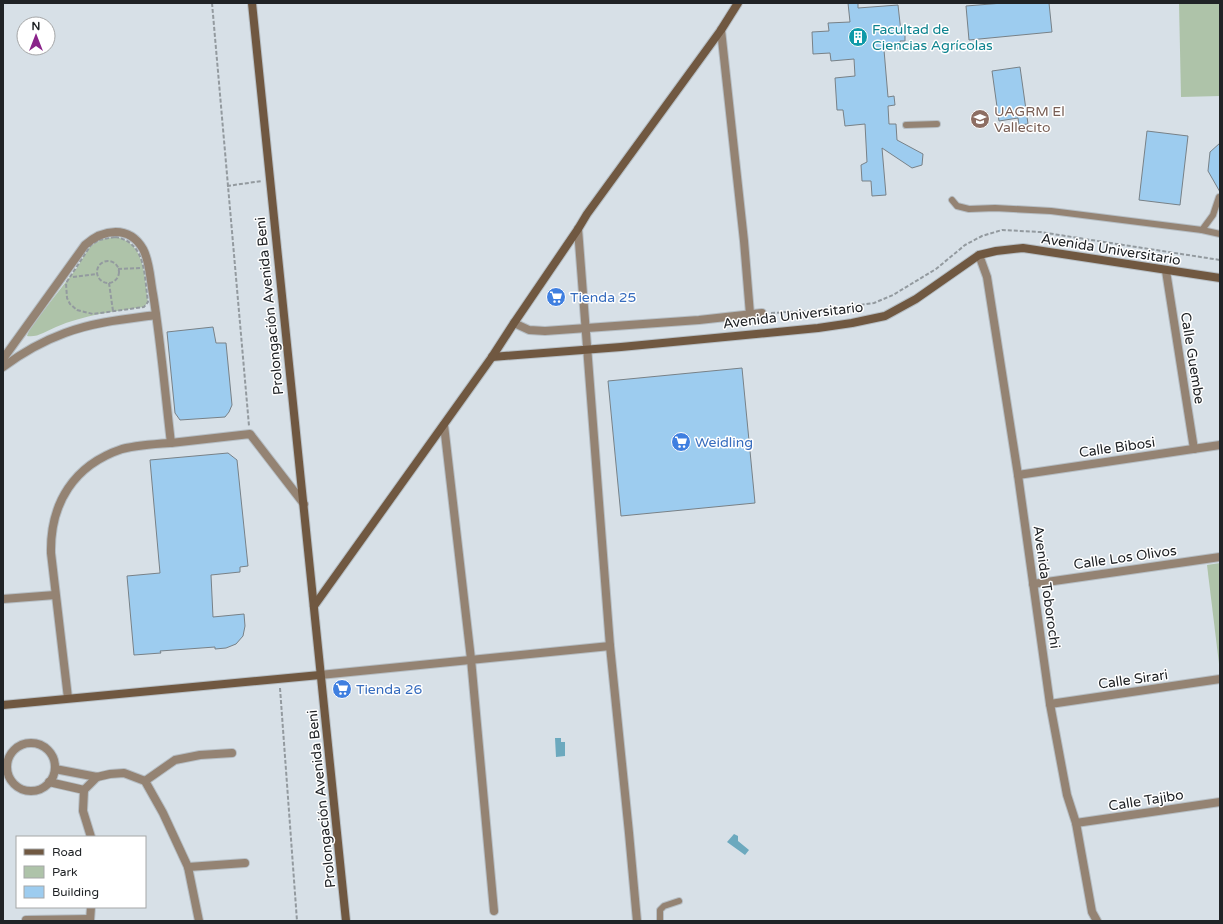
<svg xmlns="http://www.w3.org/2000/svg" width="1223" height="924" font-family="'Varela Round',sans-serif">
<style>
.green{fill:#aec3a9}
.water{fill:#6ca9be}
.building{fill:#9dccef;stroke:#788187}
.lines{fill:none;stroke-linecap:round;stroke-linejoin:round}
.lane-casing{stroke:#b6bec4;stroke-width:8}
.street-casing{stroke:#b6bec4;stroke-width:10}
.secondary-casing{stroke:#b6bec4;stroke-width:10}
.path{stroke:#939a9f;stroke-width:2;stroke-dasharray:4 2;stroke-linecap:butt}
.lane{stroke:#948373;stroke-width:6}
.street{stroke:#948373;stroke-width:8}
.secondary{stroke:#705841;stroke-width:8}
.labels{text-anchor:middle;stroke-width:3;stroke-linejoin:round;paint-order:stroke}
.culture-label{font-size:14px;fill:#0d838f;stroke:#fff;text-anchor:start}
.education-label{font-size:14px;fill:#785e54;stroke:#fff;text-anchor:start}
.street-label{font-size:14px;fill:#202326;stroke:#fff}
.shop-label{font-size:14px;fill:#366cbe;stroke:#fff;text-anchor:start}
</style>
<rect width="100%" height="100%" fill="#d7e0e7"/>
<!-- green -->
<g class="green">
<polygon points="1179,3 1220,3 1220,96 1181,97"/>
<path d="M115,237C146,242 144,277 148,302L144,307C114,311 84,315 56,327C46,331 37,338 27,336L30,328L76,269L91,245L99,240Z"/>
<polygon points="1220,563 1220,672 1207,565"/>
</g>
<!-- water -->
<g class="water">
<polygon points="555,738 561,738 561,742 565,742 565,756 556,757"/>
<polygon points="734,834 738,836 738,841 749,850 745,855 727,842"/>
</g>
<!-- building -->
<g class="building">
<polygon points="848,3 858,3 858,8 898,5 901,32 905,32 905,41 900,41 901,48 884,50 888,97 894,96 895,105 888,106 889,124 896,124 897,140 923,154 922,165 912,168 882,148 886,195 872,196 871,181 862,181 861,165 867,162 865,124 845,126 843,110 837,110 835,78 855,76 854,59 831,61 830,53 813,54 812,32 829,31 828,23 850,22"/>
<polygon points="1003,3 1049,3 1052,32 969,40 966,6"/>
<polygon points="1020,67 1028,124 1019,125 1018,118 999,121 992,71"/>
<polygon points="1147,131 1188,136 1180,205 1139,200"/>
<polygon points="1220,143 1220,192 1208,171 1210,152"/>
<polygon points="213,327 216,343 226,343 232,405 229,412 225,417 180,420 175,413 167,332"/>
<polygon points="742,368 755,503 621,516 608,381"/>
<polygon points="228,453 237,460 248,566 240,567 240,572 211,575 213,617 244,614 245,626 243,636 236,644 226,648 215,649 215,647 160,651 161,653 134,655 127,576 160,573 150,460"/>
</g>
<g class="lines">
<!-- lane casing -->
<g class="lane-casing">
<g id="lane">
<polyline points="906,125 937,124"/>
<polyline points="952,200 957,206 969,209 995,208 1051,211 1202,230 1213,215 1219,197"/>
<polyline points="1202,230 1220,234"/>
<polyline points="660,921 660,910 664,906 679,901"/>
</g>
</g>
<!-- street casing -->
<g class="street-casing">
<g id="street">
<polyline points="721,30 744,241 750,314"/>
<polyline points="578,229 610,646 629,833 637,921"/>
<polyline points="979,255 987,277 1018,475 1050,704 1067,795 1076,823 1092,912 1097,921"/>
<polyline points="1166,271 1194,449"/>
<polyline points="514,323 529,330 545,331 699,320 762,313"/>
<path d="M3,359L85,245C103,229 129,225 143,249C150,262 150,279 153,294C161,343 165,393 171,443C155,444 138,445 122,449C74,465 50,503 51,553L68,698"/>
<path d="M3,367C22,353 43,341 65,333C94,322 126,319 156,315"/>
<polyline points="444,425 471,659 494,911"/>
<polyline points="171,443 250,434 304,504"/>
<polyline points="1018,475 1220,445"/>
<polyline points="1033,584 1220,557"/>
<polyline points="3,599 55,595"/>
<polyline points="320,675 610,646"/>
<polyline points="1050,704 1220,679"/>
<circle cx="31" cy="767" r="24"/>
<polyline points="55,769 97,777 110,774 124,773 145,781 163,813 188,867 199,921"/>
<polyline points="145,781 175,760 200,755 232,753"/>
<polyline points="49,782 84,790"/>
<polyline points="1076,823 1220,802"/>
<polyline points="91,837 83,811 84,790 97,777"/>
<polyline points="188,867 245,863"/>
<polyline points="26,920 90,919"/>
<polyline points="90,921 91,907"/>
</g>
</g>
<!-- secondary casing -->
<g class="secondary-casing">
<g id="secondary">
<polyline points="252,3 346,921"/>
<polyline points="492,357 621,347 818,328 852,323 885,316 916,299 979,255 996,251 1023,248 1220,278"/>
<polyline points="314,606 492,357 514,323 578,229 587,214 721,30 738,3"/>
<polyline points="3,705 320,675"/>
</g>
</g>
<!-- path -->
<g class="path">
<polyline points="212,3 249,426"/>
<polyline points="227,186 262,181"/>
<path d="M115,237C147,242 144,277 148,302L144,307L93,314L77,310L70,304L67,298L66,283L91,245L99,240Z"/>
<circle cx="108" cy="272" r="11"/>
<polyline points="118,269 141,268"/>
<polyline points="73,277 97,274"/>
<polyline points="109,283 113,311"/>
<polyline points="771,313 825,310 874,303 893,295 936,269 965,245 982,236 1002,230 1040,232 1220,260"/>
<polyline points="280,688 297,921"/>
</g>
<!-- lane -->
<use href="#lane" class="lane"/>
<!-- street -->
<use href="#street" class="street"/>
<!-- secondary -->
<use href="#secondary" class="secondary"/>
</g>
<!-- icons -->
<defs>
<g id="building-disc" transform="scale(1)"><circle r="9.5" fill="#0f9aa8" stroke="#fff"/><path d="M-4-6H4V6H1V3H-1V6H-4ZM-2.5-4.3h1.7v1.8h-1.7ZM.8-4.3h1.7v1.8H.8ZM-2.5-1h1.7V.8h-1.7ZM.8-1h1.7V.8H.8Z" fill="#fff"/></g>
<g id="university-disc" transform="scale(1)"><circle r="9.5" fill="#8d6e63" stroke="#fff"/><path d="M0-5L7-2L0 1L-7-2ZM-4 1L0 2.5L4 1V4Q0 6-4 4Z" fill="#fff"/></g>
<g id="supermarket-disc" transform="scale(1)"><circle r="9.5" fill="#3f7fe0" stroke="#fff"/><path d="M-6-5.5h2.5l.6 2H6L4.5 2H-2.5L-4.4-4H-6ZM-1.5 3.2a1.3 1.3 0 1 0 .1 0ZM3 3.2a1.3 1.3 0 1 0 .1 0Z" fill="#fff"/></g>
</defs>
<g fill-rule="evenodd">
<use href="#building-disc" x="858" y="37"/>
<use href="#university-disc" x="980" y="119"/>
<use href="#supermarket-disc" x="556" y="297"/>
<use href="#supermarket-disc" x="681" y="442"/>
<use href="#supermarket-disc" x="342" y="689"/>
</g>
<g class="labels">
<!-- culture labels -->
<g class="culture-label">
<text x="872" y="34">Facultad de<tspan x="872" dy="16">Ciencias Agrícolas</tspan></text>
</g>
<!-- education labels -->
<g class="education-label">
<text x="994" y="116">UAGRM El<tspan x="994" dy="16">Vallecito</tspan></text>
</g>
<!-- street labels -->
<g class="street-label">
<text transform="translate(1111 249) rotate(9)" y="5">Avenida Universitario</text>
<text transform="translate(269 306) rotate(-96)" y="5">Prolongación Avenida Beni</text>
<text transform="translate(793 315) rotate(-7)" y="5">Avenida Universitario</text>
<text transform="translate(1193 358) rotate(81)" y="5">Calle Guembe</text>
<text transform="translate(1117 447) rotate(-8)" y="5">Calle Bibosi</text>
<text transform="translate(1125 557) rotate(-8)" y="5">Calle Los Olivos</text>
<text transform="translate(1047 587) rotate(82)" y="5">Avenida Toborochi</text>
<text transform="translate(1133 679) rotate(-8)" y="5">Calle Sirari</text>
<text transform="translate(321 799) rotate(-96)" y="5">Prolongación Avenida Beni</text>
<text transform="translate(1146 800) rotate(-9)" y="5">Calle Tajibo</text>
</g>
<!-- shop labels -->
<g class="shop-label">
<text x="570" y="302">Tienda 25</text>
<text x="695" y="447">Weidling</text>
<text x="356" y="694">Tienda 26</text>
</g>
</g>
<!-- border -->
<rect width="1223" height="924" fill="none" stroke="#202326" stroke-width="8"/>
<!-- legend -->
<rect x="16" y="836" width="130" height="72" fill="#ffffff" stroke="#a6a7a8"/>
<rect x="24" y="849" width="20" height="6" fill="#705841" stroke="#a6a7a8"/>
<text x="52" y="856" font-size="12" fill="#202326">Road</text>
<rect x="24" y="866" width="20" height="12" fill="#aec3a9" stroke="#a6a7a8"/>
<text x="52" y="876" font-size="12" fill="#202326">Park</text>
<rect x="24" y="886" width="20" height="12" fill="#9dccef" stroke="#a6a7a8"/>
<text x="52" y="896" font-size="12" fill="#202326">Building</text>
<!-- north arrow -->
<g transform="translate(36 36)"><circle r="19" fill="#ffffff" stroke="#a6a7a8"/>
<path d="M0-3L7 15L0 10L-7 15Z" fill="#8a238a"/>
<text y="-6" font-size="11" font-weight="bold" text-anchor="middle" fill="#202326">N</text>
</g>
</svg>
